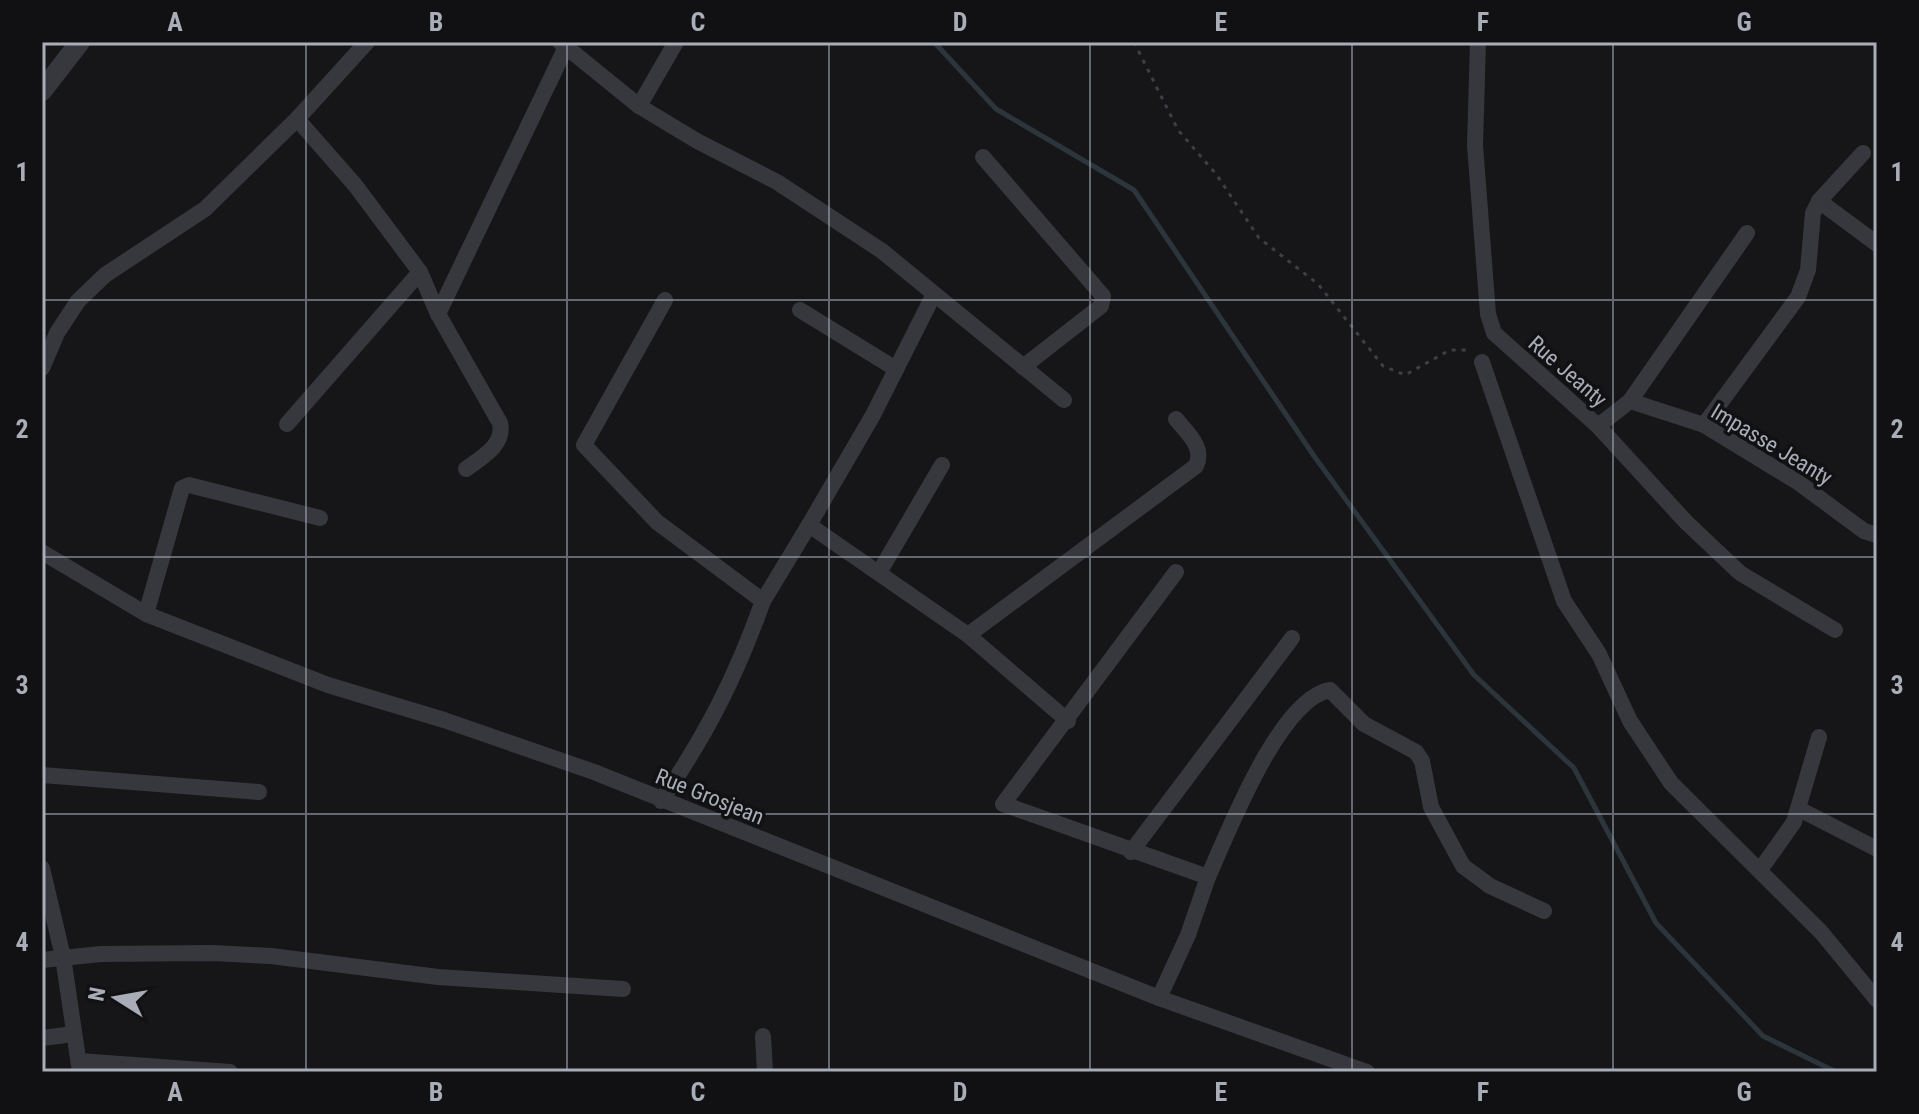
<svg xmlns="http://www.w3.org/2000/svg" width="1919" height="1114" font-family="'Roboto Condensed',sans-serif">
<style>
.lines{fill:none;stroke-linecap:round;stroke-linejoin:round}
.stream{stroke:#2c353c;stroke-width:5}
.path{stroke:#3d3f44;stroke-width:3;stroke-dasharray:4 6;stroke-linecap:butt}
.minor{stroke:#37383d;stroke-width:16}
.tertiary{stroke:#37383d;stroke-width:20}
.grid{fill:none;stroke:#a8adb8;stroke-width:2;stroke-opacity:0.55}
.labels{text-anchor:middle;stroke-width:7;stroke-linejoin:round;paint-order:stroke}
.street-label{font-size:22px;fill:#a8adb8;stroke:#111113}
.neatline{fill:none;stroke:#a8adb8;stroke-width:3}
.grid-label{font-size:26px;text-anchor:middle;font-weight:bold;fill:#a8adb8}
</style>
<rect width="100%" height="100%" fill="#161618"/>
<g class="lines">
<!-- stream -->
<polyline class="stream" points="934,42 996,109 1134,190 1314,456 1474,675 1574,768 1656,923 1763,1036 1836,1072"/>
<!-- path -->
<polyline class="path" points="1134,42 1178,130 1216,174 1259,238 1318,284 1383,366 1405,375 1450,350 1471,350"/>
<!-- minor -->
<g class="minor">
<polyline points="560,42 639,106 697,141 777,182 882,251 1064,400"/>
<polyline points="1478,42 1475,145 1488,314 1494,333 1598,426 1686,522 1740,573 1835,630"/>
<polyline points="639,106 676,42"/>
<polyline points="297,119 367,42"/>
<polyline points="983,157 1103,296 1101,306 1023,367"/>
<polyline points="1819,201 1877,244"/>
<polyline points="800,310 896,369"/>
<polyline points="438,314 566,47"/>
<polyline points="1482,362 1564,601 1599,654 1630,721 1671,783 1821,932 1877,1000"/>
<path d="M42,368L57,333L78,301L105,275L205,209L297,119L355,185L420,272L438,314L500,423C505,445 482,457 466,469"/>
<polyline points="1630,401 1747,233"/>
<polyline points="287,424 420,272"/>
<polyline points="1704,425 1798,297 1808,270 1813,213 1819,201 1863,153"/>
<polyline points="1598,426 1630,401 1704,425 1799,483 1864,531 1877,535"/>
<polyline points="809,525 873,415 934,294"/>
<polyline points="42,552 146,614 328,685 444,720 594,772 1159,998 1367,1072"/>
<polyline points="880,571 942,465"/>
<polyline points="763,601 809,525 968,635 1068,721"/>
<polyline points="146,614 182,488 189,485 320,518"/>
<path d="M968,635L1196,466C1205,447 1187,433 1176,419"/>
<polyline points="42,775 259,792"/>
<path d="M661,801C707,733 735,679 763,601L657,522L584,445L665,300"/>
<polyline points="1799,809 1877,849"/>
<polyline points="1131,852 1292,638"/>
<polyline points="42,868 63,957 80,1072"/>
<polyline points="1760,870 1794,822 1819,737"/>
<path d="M1208,877C1228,833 1279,699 1330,690L1364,724L1416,752L1422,761L1431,807L1463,866L1490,886L1544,911"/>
<polyline points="42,960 101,954 213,953 271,956 438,977 623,989"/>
<polyline points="1159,998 1188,935 1208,877 1003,804 1176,572"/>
<polyline points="763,1036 765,1072"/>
<polyline points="42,1038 74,1034"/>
<polyline points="79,1061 230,1072"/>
</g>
<!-- tertiary -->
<polyline class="tertiary" points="42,91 80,42"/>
</g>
<!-- grid -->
<path class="grid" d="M306,42V1072M567,42V1072M829,42V1072M1090,42V1072M1352,42V1072M1613,42V1072M42,300H1877M42,557H1877M42,814H1877"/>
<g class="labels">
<!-- street labels -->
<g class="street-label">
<text transform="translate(1568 371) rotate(41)" y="8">Rue Jeanty</text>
<text transform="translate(1772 444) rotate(31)" y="8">Impasse Jeanty</text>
<text transform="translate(710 796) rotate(22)" y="8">Rue Grosjean</text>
</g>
</g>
<!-- border -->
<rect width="1919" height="1114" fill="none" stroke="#111113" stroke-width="88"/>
<!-- north arrow -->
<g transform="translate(116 998) rotate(281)" stroke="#111113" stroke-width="6" paint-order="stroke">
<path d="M0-6L14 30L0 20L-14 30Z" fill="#a8adb8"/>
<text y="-12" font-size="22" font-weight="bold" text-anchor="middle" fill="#a8adb8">N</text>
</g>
<rect x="44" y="44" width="1831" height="1026" class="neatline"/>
<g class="grid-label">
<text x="175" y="31">A</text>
<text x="436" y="31">B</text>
<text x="698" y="31">C</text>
<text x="960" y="31">D</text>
<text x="1221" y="31">E</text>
<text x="1483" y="31">F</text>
<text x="1744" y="31">G</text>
<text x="22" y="181">1</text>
<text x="1897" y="181">1</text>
<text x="22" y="438">2</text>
<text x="1897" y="438">2</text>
<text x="22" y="694">3</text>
<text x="1897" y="694">3</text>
<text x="22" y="951">4</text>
<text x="1897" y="951">4</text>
<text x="175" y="1101">A</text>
<text x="436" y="1101">B</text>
<text x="698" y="1101">C</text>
<text x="960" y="1101">D</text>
<text x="1221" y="1101">E</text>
<text x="1483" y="1101">F</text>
<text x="1744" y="1101">G</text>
</g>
</svg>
